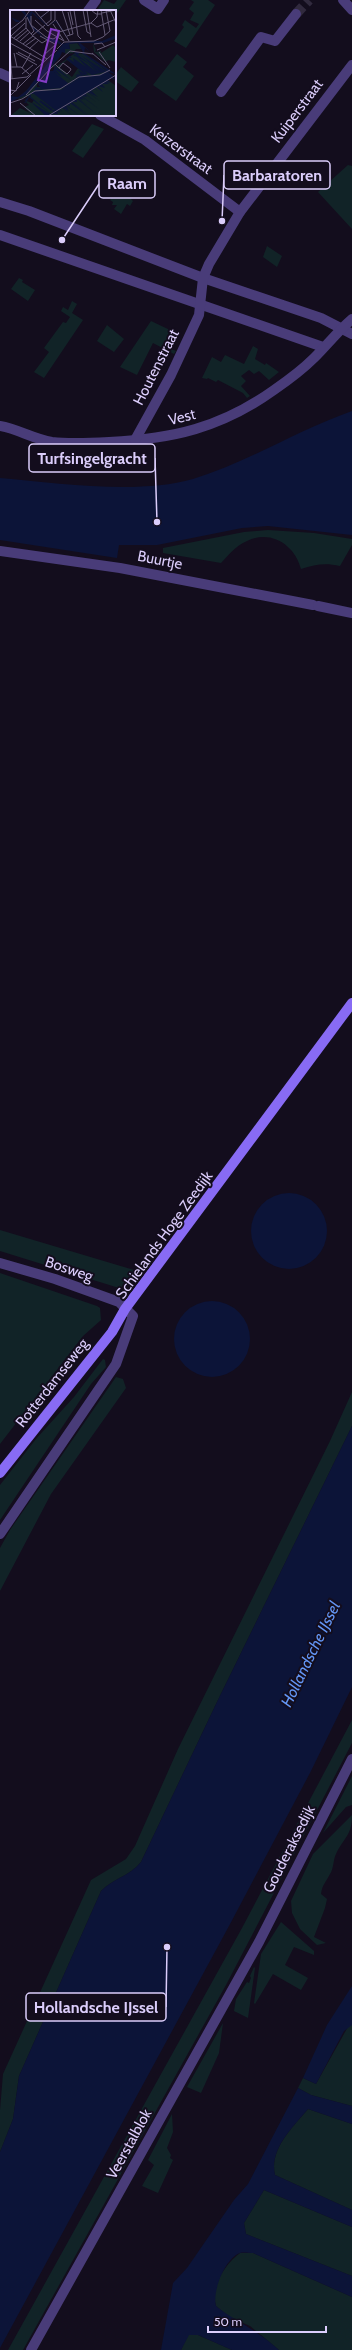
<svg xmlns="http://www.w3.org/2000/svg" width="352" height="2350" font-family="Cabin,sans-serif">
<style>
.green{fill:#112327}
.water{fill:#0c1438}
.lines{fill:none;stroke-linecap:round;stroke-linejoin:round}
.street-tunnel{stroke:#312a3e;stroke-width:10;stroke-dasharray:10 5;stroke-linecap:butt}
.street{stroke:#493c79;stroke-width:10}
.secondary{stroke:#886bf4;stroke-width:10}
.labels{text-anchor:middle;stroke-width:4;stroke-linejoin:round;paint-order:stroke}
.street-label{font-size:15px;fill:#dbcdfb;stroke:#130d1d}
.water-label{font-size:16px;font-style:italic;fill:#6395f4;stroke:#130d1d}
.inset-river{fill:none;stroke:#0c1438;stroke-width:2}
.inset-road{fill:none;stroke:#635a76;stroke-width:1}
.view{fill:#853cc5;fill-opacity:0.15;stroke:#853cc5;stroke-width:2}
.inset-edge{fill:none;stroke:#dbcdfb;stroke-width:2}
.leader{fill:none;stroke:#dbcdfb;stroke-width:1.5}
.callout-dot{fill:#dbcdfb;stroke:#130d1d;stroke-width:1.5}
.callout{fill:#130d1d;stroke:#dbcdfb;stroke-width:1.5}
.callout-label{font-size:16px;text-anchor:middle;font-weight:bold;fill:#dbcdfb}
</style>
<rect width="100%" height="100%" fill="#130d1d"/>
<!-- green -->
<g class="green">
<polygon points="104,0 114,4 117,0 126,0 115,16 115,11 98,9"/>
<polygon points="191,0 208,0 215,5 186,48 174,41 184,27 182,25 185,20 196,28 199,24 190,20 194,13 189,9 194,2"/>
<polygon points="177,54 187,62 183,67 194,76 176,101 153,85"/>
<polygon points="121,67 139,82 131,92 115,81 115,75"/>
<polygon points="92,124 104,129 83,158 72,151"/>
<polygon points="348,165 352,166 352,229 318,192"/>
<polygon points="122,182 133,193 130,198 133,201 130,206 127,204 121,214 114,209 117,205 112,205 113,202 110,200"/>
<polygon points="267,246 282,256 277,267 263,257"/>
<polygon points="19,278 23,280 22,282 35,290 28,301 11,289"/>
<polygon points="72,301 77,304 72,313 83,320 44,378 34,372 49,352 44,348 63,322 66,323 70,317 61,311 63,307 68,310"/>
<polygon points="151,321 170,330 168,335 171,337 166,347 176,351 174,354 153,343 137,375 120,367"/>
<polygon points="107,325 124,339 114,352 97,341"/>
<polygon points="253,346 258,349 255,359 265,365 266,363 279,372 269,380 259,371 254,374 249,370 241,376 246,381 241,386 250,396 247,398 243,393 218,380 216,382 208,378 207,379 202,378 212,357 221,362 225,355 244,364"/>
<path d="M268,530L314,533L352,539V545L340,566C326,563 316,564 301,569C295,545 271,529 247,541C234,547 229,555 221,563L163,553V548L244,532Z"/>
<polygon points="0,1230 134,1270 142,1269 128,1286 119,1288 0,1251"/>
<polygon points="0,1273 97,1306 100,1308 101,1320 83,1336 0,1444"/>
<polygon points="103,1359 105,1360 106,1367 91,1384 0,1520 0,1485 36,1439 74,1397"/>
<polygon points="116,1377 123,1379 126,1388 51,1494 0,1591 0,1548 10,1530"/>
<path d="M352,1392V1426L217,1702L141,1862C130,1876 112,1879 101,1891L19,2076L13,2119L0,2152V2110L3,2074L91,1880L126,1859L135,1846L178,1749L330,1441Z"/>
<polygon points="352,1720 352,1743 226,1985 23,2350 8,2350 242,1928"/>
<polygon points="352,1776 352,1805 346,1807 323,1833"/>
<path d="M352,1815C352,1836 344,1837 336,1854C333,1860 334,1868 330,1874C326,1882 322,1885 321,1894L327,1899L325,1908L314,1937L326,1943L317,1945L300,1929L292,1913L291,1901L313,1854Z"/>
<polygon points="281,1922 314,1951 314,1955 294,1947 285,1965 308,1978 301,1990 273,1974 255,2004 254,2003 261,1954"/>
<polygon points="254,1967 255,1968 248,2018 234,2011 236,1999 247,1982 249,1983 251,1978 250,1976"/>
<polygon points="223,2023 219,2053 201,2093 187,2087"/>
<polygon points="349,2025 352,2025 352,2106 311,2095 298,2088 303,2078 316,2084"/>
<path d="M308,2109L352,2124V2210L275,2175C269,2149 293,2127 308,2109Z"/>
<polygon points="172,2114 173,2132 167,2148 171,2155 170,2158 173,2160 158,2193 142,2186 154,2165 148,2160"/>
<polygon points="264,2190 352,2227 352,2276 246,2234 244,2223"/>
<path d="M240,2253H253L352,2297V2350H279L250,2326L228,2316L216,2306C210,2287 225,2264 240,2253Z"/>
<polygon points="188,2335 198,2335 232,2350 181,2350"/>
</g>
<!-- water -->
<g class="water">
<path d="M352,411V535L268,526L242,528L157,545H119L117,558L0,540V478C58,483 137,495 193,479C248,462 298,430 352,411Z"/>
<circle cx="289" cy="1231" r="38"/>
<circle cx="212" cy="1339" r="38"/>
<path d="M352,1426V1687L311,1771L229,1926L0,2348V2152L13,2119L19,2076L101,1891C112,1879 130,1876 141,1862L217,1702Z"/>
<polygon points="352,1986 352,2025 344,2031 316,2084 303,2078 327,2025"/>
<path d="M298,2088L311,2095L352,2106V2124L308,2109C293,2127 269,2149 275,2175L352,2210V2227L264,2190L244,2223L246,2234L352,2276V2297L253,2253C249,2253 243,2252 240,2253C225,2258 212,2292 216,2306C236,2322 259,2331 279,2350H232L198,2335H189L181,2350H161L173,2283L187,2268L234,2200L248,2184Z"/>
</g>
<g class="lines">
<!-- street-tunnel -->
<polyline class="street-tunnel" points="296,14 309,0"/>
<!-- street -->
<g class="street">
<polyline points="144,0 158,9 164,0"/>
<polyline points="343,0 352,10"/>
<polyline points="88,11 96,0"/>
<polyline points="0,73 11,78"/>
<polyline points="221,92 261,37 275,41 296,14"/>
<polyline points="100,115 145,140 240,212"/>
<polyline points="0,202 29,211 203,278 321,318 352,334"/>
<polyline points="0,235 323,347"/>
<path d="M0,426C18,429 33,439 52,442C70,444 90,443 109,442C172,439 221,428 274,390C287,381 302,370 314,358C327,345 338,331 352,319"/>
<polyline points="135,440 171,375 199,315 203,278 209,264 240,212 352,65"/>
<polyline points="0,551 120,568 313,605"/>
<polyline points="318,606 352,613"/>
<polyline points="0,1263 55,1279 119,1302 133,1316 116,1364 0,1534"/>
<polyline points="31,2350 259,1942 352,1759"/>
</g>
<!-- secondary -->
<polyline class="secondary" points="0,1473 112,1332 125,1309 352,1003"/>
</g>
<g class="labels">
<!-- street labels -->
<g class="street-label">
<text transform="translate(297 111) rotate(-53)" y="5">Kuiperstraat</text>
<text transform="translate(181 149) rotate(36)" y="5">Keizerstraat</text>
<text transform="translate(156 367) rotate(-63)" y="5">Houtenstraat</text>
<text transform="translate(182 417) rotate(-14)" y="5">Vest</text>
<text transform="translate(160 560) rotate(11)" y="5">Buurtje</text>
<text transform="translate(164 1235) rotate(-54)" y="5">Schielands Hoge Zeedijk</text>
<text transform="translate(69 1269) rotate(19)" y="5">Bosweg</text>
<text transform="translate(52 1383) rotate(-52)" y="5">Rotterdamseweg</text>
<text transform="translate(289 1849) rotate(-63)" y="5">Gouderaksedijk</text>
<text transform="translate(129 2144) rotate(-61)" y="5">Veerstalblok</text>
</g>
<!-- water labels -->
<g class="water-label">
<text transform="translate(310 1654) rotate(-64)" y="6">Hollandsche IJssel</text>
</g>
</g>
<!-- overview -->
<g transform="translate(10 10)">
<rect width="106" height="106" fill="#130d1d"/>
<path d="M67,33L72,39H66L63,43L56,44L53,41L55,38L60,39L59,34ZM83,33L86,40L85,42L91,41V43L106,33L103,35L106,38V52L98,50L96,52L93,50L84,42ZM65,43L75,44L103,66L106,65V69L104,66L98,70L106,76V106H0L10,98L20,103L14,97L19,95L14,90L22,93L24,90L18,86L7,90L43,54L47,56ZM57,50L68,58L62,67L49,57ZM44,55L45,63H40L32,75H29L32,77H27V72Z" fill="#112327" fill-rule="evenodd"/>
<path d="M10,0H14L17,5L23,0L22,2L24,3L29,8L40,0L30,9L38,16L46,11L51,17L59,30L46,12L37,16L22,3L20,14L34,27L48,30L52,34L64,31H92L106,25L105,29L93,33H70L81,42L75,38L74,43L106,64L98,62L106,68L103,67L106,70L102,68L106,72L101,68L98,70L101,73L96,72L99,74H92L95,78L88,76L95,82L88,76L93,82L86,77L84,78L88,81L84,79L82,80L84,82L80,80L88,87L78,82L90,91L77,82L76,84L86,92L75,84L77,87L72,86L89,99L71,86L75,90L71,87L73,90L68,88L77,95L67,88L89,106L67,89V92H62L80,106L61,92L78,106L60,93V96L56,95L69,105L56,96L59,101L53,98L63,106L52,98L50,99L53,102L49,99L50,103L47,101L48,104H42L44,106H36L17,91L16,93L13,92H16L15,90L24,81L51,80L70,67L78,65L83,69L80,66L90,65L99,61L82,65L75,61L78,64L68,67L57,76L52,78L24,80L26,77L31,79L28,74L40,61H43L45,56L61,70L45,59L52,67L44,62L58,73L57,75L67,67L65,65L68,66L66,64L70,65L67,62L71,65L68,60L75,64L56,49L62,44L66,47L62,43L67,46L64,42H73L68,33L59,34L60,39H55V43L52,42L50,47L16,85L0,92V86L8,87L16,81L52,35L38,30L26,22L20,16L16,5L9,12H6L0,7L10,11L15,5ZM70,42L96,60V61L70,43L95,61L69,44L92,63L68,45ZM62,44L78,53L87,62L67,47L76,57L63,48L64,52L58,48H62L60,46ZM21,84H24L45,100H42L43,102L41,104L21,87ZM19,87L37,101L40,104L21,92L36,106L17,91Z" fill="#0c1438" fill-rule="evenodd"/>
<path class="inset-river" d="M30,91L42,100"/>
<path class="inset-road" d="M24,0L38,16L45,10V0M52,0L60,25M64,0L68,26L71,29M73,0L77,22L81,24M77,0L81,27M81,0L86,4H92M91,0L95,25M100,0L106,13M60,1L63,15M92,3L106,0M21,6V15L36,27L43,29L51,25M17,7L24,21L21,24M16,8V18L23,26L32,33L37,30M30,8L40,0M25,10L37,21L54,31M46,10L59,31M81,13L87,17L106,9M36,14L41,10V0M43,14L54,31M0,20L13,10L20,0M49,22L81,13L87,7L88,0M23,25L35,15M0,26L37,49M1,26L15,13M30,26L45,34M57,26L63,24L58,2M4,28L16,18M6,30L18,20M10,31L20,22M0,33L33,51M13,34L23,26M84,34L92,33L95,37M15,36L26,28M19,39L29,30M47,39L54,32L84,31L93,27L100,21L96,0M87,40L106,32M0,42L2,69M8,42L25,51M89,42L100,58M4,43L7,57M6,43L27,55M82,43L96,55M33,46L46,34M45,54L49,58L57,64L60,61L61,59L53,53L49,58M0,57H11L19,64M12,58L21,43M12,64L23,55M0,69L17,67L47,40M0,80L6,81L9,72M16,85L41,58L60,41L83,44M0,86L21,65M0,93L12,89L25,81L50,79L69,67L90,65L100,60M10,93L26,106M38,106L106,65"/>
<path class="view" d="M41,19L49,21L36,72L28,70Z"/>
<rect width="106" height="106" class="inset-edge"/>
</g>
<!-- callouts -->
<path class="leader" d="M222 221L224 175M62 240L99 184M157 522L155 458M167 1947L166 2007"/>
<g class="callout-dot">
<circle cx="222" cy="221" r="4"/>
<circle cx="62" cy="240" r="4"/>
<circle cx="157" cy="522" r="4"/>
<circle cx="167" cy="1947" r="4"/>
</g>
<g class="callout">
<rect x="224" y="161" width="106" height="28" rx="4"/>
<rect x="99" y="170" width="56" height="28" rx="4"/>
<rect x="29" y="444" width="126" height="28" rx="4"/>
<rect x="26" y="1993" width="140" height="28" rx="4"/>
</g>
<g class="callout-label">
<text x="277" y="181">Barbaratoren</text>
<text x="127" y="189">Raam</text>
<text x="92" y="464">Turfsingelgracht</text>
<text x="96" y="2013">Hollandsche IJssel</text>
</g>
<!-- scale -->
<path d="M208 2326v6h118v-6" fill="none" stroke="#dbcdfb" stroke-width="2"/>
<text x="214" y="2326" font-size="12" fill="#dbcdfb" stroke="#130d1d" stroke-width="3" paint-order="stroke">50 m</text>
</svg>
